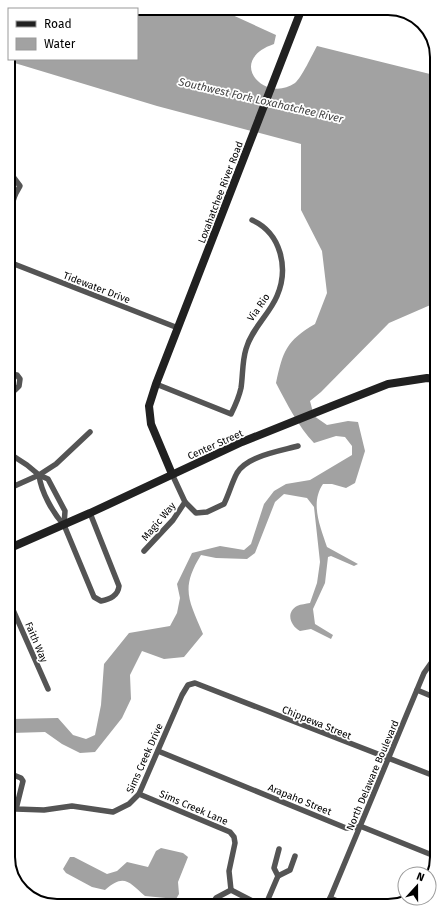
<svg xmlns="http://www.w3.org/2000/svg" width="445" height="914" font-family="'Fira Sans',sans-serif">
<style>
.water{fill:#a2a2a2}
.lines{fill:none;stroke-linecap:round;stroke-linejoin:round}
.street{stroke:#545454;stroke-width:5.5}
.secondary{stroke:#212121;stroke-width:8}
.labels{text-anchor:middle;stroke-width:3.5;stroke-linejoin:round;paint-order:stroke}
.street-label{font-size:10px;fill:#000;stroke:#fff}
.water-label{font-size:11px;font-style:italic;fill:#434343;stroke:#fff}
.rim{fill:none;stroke:#000;stroke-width:2}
</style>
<rect width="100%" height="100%" fill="#fff"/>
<!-- water -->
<g class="water">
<path d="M57,8H141L168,15L191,8H217L276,35L274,44C225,61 265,104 295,83C302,77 312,55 317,46L434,75L435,303L389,323L321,392L310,401L314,416L327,425L348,421L358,422L365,451L355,483L346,488L332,484H323C310,503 320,526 327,547L358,564L354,566L331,556L328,557L325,583L313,609L315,624L333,635L331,639L311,629L300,631C291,626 285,613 297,606C301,604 306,604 310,603L317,583L320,562L314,507L307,498L284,494L275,502L255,553L247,559L216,558L201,555C180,589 189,600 203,634L184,657L164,659L142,651L130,675L131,699L122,718L95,752L80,753L62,744L45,732L11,733V719L58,718L73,735L86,739L95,735L101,705L104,664L129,633L170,626L177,613L180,598L177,584L192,553L220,546L244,550L251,544L264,504L274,491L286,484L310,480L352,455V446L345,437L336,436L314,443C298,426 287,404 276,383C283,351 286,341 315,324L327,293L322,251L301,210V144L157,106L8,61L9,52V59H137V9H54Z"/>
<path d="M161,848L183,853L188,857L178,882L179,894L176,899L145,896C129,882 124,873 105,890L92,887L66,873L63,869L70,857H74L107,874L117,871L127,862L148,867L156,851Z"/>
</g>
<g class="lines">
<!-- street -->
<g class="street">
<polyline points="9,180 11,178 14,178 20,186 15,195 9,193"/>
<polyline points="9,214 15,195"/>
<polyline points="9,262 178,328"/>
<polyline points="9,374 17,375 20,379 19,386 15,390 10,391"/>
<path d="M156,384L231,414C235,406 239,397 241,388C243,375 242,362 246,349C252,328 269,315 277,296C289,268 281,233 252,220"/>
<polyline points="10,454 27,465 39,475 48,479 65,511 64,525"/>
<path d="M172,474L185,502L196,513L207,512L224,504C229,494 232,482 237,473C247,456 280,451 298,446"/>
<path d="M39,475C41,492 53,513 64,525L94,597L101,601C110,599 118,596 119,586L90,513"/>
<polyline points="10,488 39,475 56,464 90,432"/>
<polyline points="144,551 173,520 185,502"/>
<polyline points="10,603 48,689"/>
<polyline points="417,690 436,698"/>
<polyline points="158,751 346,828 354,828 360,826 437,857"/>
<polyline points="11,774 21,778 23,781 16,809 44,810 72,806 113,812 129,804 139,794 182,695 188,685 195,683 437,777"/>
<polyline points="139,794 230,832 234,837 235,843 229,871 231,890"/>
<polyline points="278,876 290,870 295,856"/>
<polyline points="231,890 258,904"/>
<polyline points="330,898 342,903"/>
<polyline points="328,903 424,673 436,656"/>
<polyline points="212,904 216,898 231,890"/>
<polyline points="266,904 278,876 274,868 279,849"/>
</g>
<!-- secondary -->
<g class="secondary">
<polyline points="172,474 151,424 149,406 156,384 302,8"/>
<polyline points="10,548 90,513 242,442 332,406 388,384 427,378 435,379"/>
</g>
</g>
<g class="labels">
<!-- street labels -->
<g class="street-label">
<text transform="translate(220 192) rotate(-69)" y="4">Loxahatchee River Road</text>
<text transform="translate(97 287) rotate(21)" y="4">Tidewater Drive</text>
<text transform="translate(258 307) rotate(-55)" y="4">Via Rio</text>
<text transform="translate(215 444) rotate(-24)" y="4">Center Street</text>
<text transform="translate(158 521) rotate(-50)" y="4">Magic Way</text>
<text transform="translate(37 642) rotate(67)" y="4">Faith Way</text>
<text transform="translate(317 722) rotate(22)" y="4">Chippewa Street</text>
<text transform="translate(144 758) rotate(-66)" y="4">Sims Creek Drive</text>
<text transform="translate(372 775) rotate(-67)" y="4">North Delaware Boulevard</text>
<text transform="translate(300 799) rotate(22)" y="4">Arapaho Street</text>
<text transform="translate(194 807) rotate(23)" y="4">Sims Creek Lane</text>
</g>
<!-- water labels -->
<g class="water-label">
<text transform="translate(261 100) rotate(13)" y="4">Southwest Fork Loxahatchee River</text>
</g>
</g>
<!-- crop -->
<path d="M0 0H445V914H0ZM57 15H388A42 42 0 0 1 430 57V857A42 42 0 0 1 388 899H57A42 42 0 0 1 15 857V57A42 42 0 0 1 57 15Z" fill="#fff" fill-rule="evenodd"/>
<path class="rim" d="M57 15H388A42 42 0 0 1 430 57V857A42 42 0 0 1 388 899H57A42 42 0 0 1 15 857V57A42 42 0 0 1 57 15Z"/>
<!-- legend -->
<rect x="8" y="8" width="130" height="52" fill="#ffffff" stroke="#999999"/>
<rect x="16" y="21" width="20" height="6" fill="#212121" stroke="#999999"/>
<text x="44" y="28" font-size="12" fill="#000000">Road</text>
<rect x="16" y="38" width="20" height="12" fill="#a2a2a2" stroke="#999999"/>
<text x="44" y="48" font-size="12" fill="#000000">Water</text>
<!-- north arrow -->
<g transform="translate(417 886) rotate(21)"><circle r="19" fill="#ffffff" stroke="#999999"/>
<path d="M0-3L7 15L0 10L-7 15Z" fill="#000000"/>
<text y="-6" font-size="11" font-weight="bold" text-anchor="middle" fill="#000000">N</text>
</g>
</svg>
